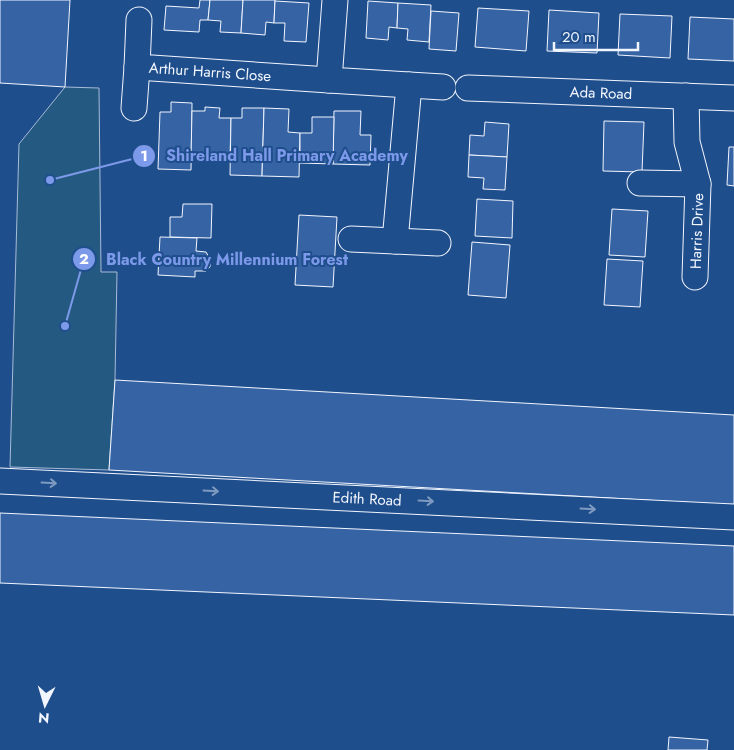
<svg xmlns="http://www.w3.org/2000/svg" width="734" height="750" font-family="Jost,sans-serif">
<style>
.green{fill:#245a82;stroke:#a8bbd7}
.building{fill:#3563a3;stroke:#f2f6ff}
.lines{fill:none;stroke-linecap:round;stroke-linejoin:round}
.street-casing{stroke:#f2f6ff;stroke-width:27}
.street{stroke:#1f4e8c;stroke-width:25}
.oneway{stroke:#7e9ac0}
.labels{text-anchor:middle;stroke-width:4;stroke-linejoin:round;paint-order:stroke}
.street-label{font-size:15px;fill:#f2f6ff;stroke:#1f4e8c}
.leader{fill:none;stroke:#7d9aea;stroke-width:2}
.callout-dot{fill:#7d9aea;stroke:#1f4e8c;stroke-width:2}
.mark-label{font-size:15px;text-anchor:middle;font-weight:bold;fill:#fff}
.callout-label{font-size:16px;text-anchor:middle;font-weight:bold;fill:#7d9aea;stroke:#1f4e8c;stroke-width:4;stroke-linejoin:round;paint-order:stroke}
</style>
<rect width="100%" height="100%" fill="#1f4e8c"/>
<!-- green -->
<polygon class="green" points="65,87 99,88 101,272 117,272 115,380 109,470 10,467 19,144"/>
<!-- building -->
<g class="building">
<polygon points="0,0 70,0 65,87 0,83"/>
<polygon points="200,0 210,0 208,20 200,20 199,32 164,30 166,6 199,8"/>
<polygon points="210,0 243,0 241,33 220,32 221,21 208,20"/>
<polygon points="243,0 275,0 274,23 266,22 265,35 241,33"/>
<polygon points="275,1 309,3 306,42 284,41 285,23 274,23"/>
<polygon points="368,1 398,3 397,28 389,27 388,40 366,38"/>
<polygon points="398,3 431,5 429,42 407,40 408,29 397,28"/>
<polygon points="478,8 529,11 526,51 475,47"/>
<polygon points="549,10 599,13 597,53 547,51"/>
<polygon points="431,11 459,13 456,51 429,49"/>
<polygon points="620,14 672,16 670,58 618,55"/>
<polygon points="690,17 734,19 734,61 688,59"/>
<polygon points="171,102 192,103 191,170 158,169 160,112 171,112"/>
<polygon points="205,107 220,108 219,118 231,118 230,158 191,157 192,111 205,111"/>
<polygon points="242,108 264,108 262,176 230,175 231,118 242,118"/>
<polygon points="264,108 289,109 288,132 300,133 299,177 262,176"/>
<polygon points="334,111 361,111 360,135 371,135 370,165 333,164"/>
<polygon points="312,117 334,117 333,164 300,163 300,133 312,133"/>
<polygon points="604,121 644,122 642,172 603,171"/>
<polygon points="485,122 509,124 507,157 469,155 470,135 484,136"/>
<polygon points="729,147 734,147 734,186 727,185"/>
<polygon points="469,155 507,157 505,190 483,189 484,178 468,177"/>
<polygon points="477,199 513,201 512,238 475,236"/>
<polygon points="183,204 212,204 211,238 170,237 170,217 182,217"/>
<polygon points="612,209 648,211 645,257 609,255"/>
<polygon points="299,215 337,217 333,287 295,285"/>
<polygon points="160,237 197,238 196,251 206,252 210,259 210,267 206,271 195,271 195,277 158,275"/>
<polygon points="472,242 510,245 506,298 468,295"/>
<polygon points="607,259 643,261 640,307 604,305"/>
<polygon points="115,380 734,415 734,505 109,470"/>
<polygon points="0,513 734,546 734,615 0,583"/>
<polygon points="669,737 708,740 707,750 668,750"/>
</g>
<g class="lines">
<!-- street casing -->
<g class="street-casing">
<g id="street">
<polyline points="335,0 329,80 409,85 395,241 351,239"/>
<polyline points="139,20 137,67 329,80"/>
<polyline points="409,85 443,87"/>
<polyline points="468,88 734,98"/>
<polyline points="686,96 687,142 698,184 695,277"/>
<polyline points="134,108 137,67"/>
<polyline points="640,183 698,184"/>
<polyline points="395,241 438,243"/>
<polyline points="0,481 734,517"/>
</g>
</g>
<!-- street -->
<use href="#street" class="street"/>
</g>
<!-- one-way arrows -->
<defs><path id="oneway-shaft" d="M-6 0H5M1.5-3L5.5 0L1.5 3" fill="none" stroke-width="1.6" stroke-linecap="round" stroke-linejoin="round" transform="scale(1.25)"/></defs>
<g class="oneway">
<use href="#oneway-shaft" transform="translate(49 483) rotate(3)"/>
<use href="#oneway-shaft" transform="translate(211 491) rotate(3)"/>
<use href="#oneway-shaft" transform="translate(426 501) rotate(3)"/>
<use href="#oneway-shaft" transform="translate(588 509) rotate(3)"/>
</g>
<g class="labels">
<!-- street labels -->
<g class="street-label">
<text transform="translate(210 72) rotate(4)" y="5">Arthur Harris Close</text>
<text transform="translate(601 93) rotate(2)" y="5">Ada Road</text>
<text transform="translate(697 231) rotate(-88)" y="5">Harris Drive</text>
<text transform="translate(367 499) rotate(3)" y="5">Edith Road</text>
</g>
</g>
<!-- callouts -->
<path class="leader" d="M50 180L144 156M65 326L84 259"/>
<g class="callout-dot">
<circle cx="50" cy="180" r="5"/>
<circle cx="65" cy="326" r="5"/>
<circle cx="144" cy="156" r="12"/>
<circle cx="84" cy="259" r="12"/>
</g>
<g class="mark-label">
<text x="144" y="161">1</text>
<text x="84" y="264">2</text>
</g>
<g class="callout-label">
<text x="287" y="161">Shireland Hall Primary Academy</text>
<text x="227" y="265">Black Country Millennium Forest</text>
</g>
<!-- north arrow -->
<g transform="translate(45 705) rotate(185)" stroke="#1f4e8c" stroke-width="4" paint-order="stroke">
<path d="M0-4L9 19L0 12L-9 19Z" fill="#f2f6ff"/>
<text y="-8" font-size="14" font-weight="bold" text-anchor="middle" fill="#f2f6ff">N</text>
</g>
<!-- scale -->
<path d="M554 42v8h84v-8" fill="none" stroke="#f2f6ff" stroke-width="2.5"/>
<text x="562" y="42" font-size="15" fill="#f2f6ff" stroke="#1f4e8c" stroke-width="4" paint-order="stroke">20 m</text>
</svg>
